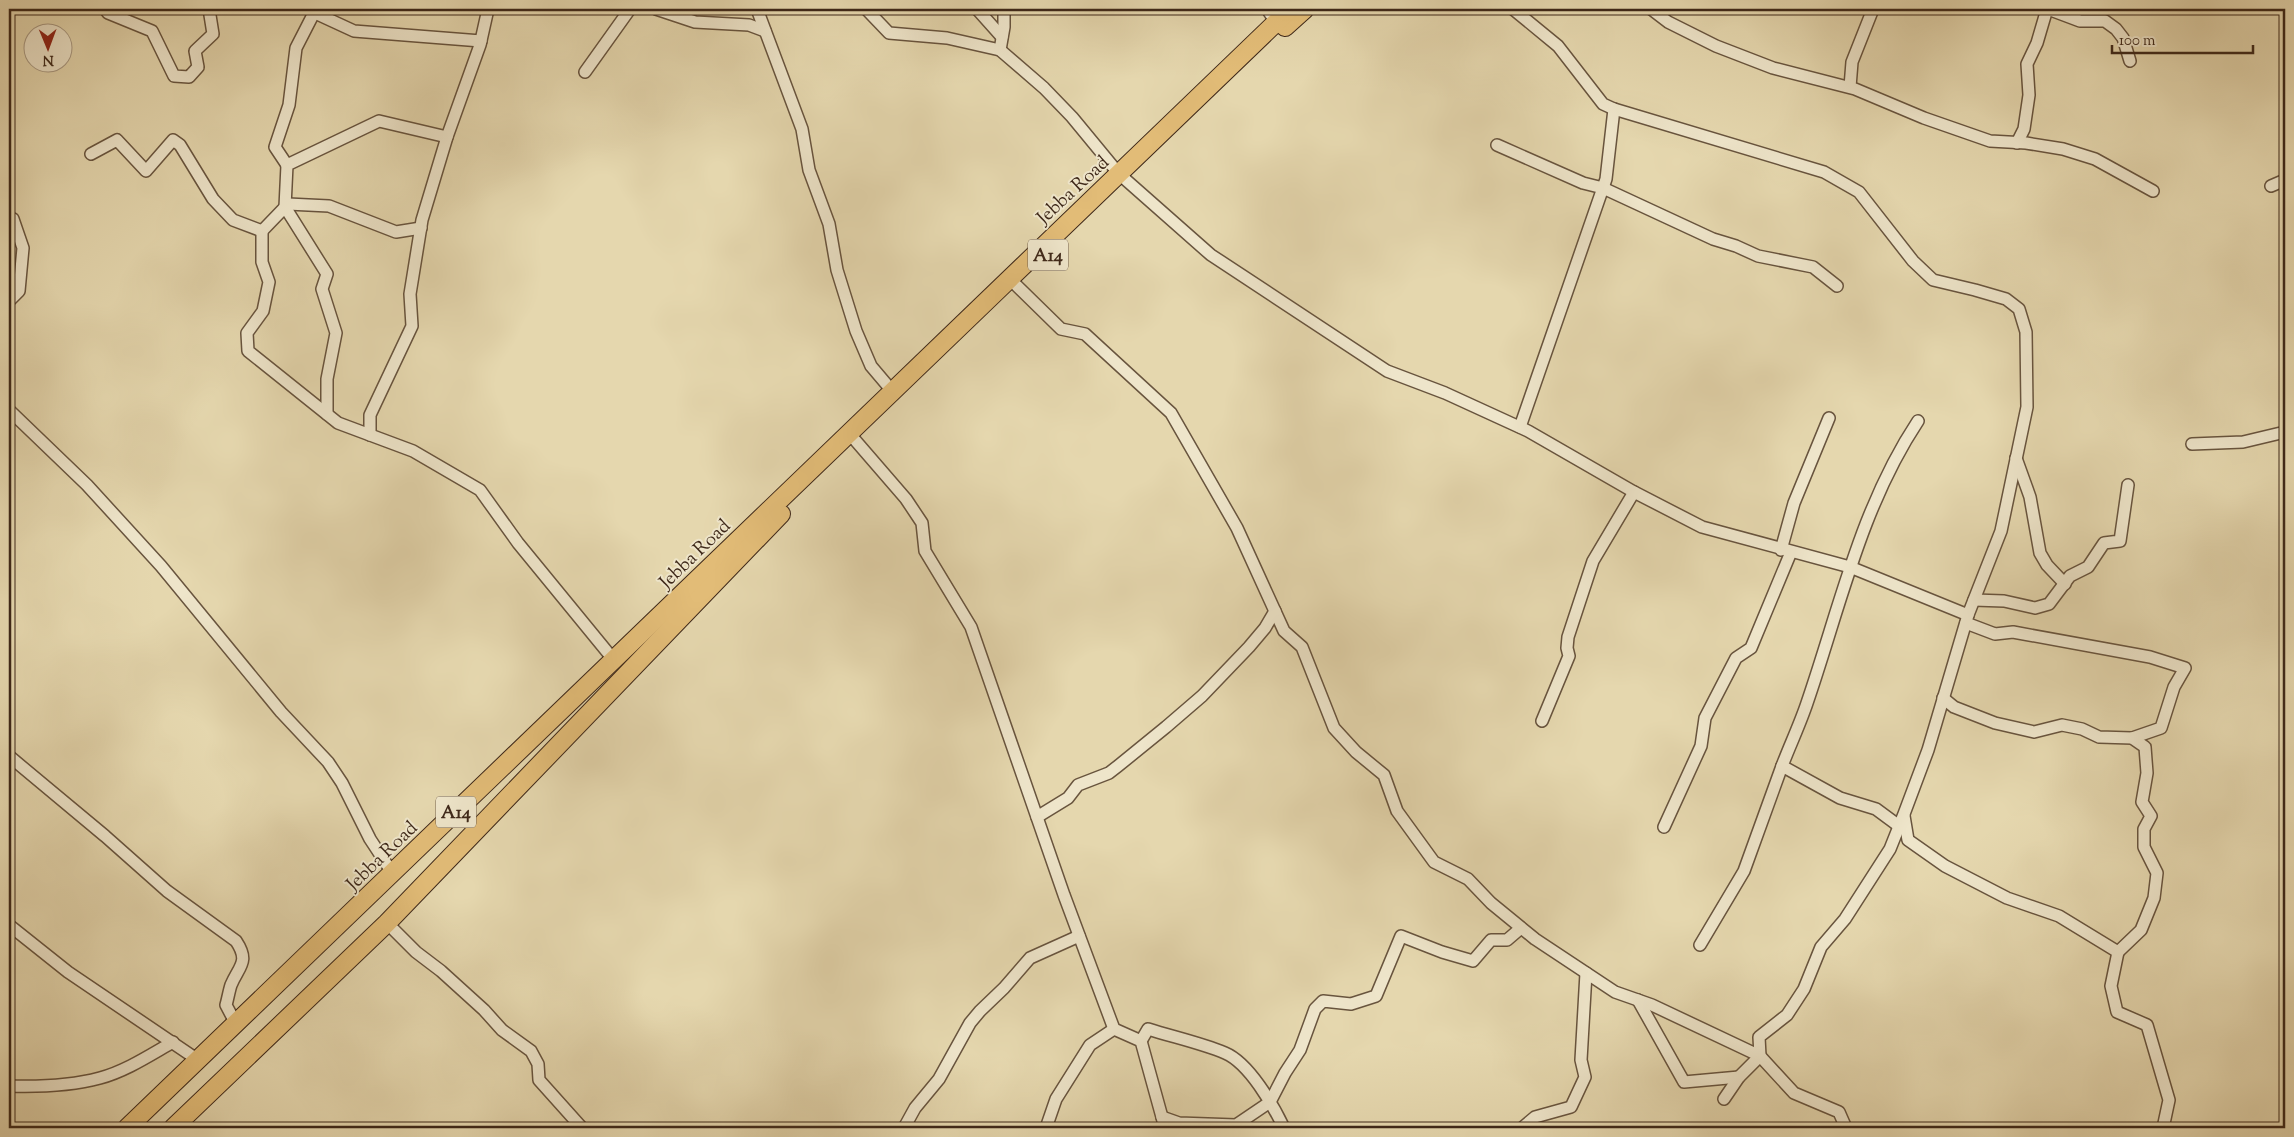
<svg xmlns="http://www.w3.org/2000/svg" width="2294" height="1137" font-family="'Sorts Mill Goudy',serif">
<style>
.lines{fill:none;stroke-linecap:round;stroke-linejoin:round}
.minor-casing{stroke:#68543e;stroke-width:14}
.highway-casing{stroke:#3e2819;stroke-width:20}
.minor{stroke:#eee5ca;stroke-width:11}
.highway{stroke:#e2bc77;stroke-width:18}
.labels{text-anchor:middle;stroke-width:4;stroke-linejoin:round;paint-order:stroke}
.shield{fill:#eee5ca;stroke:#73614e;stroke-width:1}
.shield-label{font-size:18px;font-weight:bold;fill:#3e2819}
.street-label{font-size:19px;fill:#3e2819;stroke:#eee5ca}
</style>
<rect width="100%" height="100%" fill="#e5d7ae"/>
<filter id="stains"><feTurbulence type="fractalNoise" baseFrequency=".004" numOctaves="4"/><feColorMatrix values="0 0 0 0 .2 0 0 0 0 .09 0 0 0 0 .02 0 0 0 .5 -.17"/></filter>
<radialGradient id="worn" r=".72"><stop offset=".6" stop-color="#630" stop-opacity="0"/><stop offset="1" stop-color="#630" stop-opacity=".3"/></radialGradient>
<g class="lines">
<!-- minor casing -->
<g class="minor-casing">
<g id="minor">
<polyline points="105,9 108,13 152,31 174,76 189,77 198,67 195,51 213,34 209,9"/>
<polyline points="656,9 695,22 749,25 765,31"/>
<polyline points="757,9 802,129 809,170 829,224 837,270 856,331 871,366 893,392"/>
<polyline points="866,9 889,33 947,38 1000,50 1044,88 1072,117 1119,174"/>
<polyline points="977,9 1002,37"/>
<polyline points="1267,9 1276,22"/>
<polyline points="1513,9 1558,46 1603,104 1614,109 1824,172 1859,192 1913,261 1933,280 1975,290 2006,299 2019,309 2026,332 2027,407 2001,531 1968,615 1928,750 1904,814 1890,849 1845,919 1821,947 1804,989 1787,1015 1759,1037 1760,1056 1739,1077 1724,1099"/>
<polyline points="1651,9 1668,22 1716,46 1773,68 1855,89 1924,118 1990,141 2026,143 2063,149 2095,159 2153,191"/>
<polyline points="2048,9 2080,21 2105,21 2116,29 2123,38 2130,61"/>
<polyline points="315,13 354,31 481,41"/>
<polyline points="1000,50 1004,27 1004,9"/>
<polyline points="585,72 630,9"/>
<polyline points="1850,87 1852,62 1873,9"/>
<polyline points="2017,143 2024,129 2029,95 2027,64 2037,43 2047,9"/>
<polyline points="1497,145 1583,183 1603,188 1713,239 1736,246 1758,256 1813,267 1837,286"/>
<polyline points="91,154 117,140 146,171 173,140 180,145 213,199 233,220 262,231 288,204 329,206 396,232 421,228"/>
<polyline points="287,165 275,147 289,105 296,48 316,9"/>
<polyline points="1126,180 1211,255 1387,371 1445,393 1528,431 1634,492 1702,527 1850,567 1968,615"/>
<polyline points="2271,186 2285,180"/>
<polyline points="9,219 13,219 23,248 19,291 9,301"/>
<polyline points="262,231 262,262 269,282 263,311 247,333 248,351 338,423 413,451 480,490 518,543 613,659"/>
<polyline points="1016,285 1061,329 1085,334 1171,413 1237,528 1284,631 1302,647 1334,728 1356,752 1384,775 1397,811 1434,862 1468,879 1491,903 1535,939 1615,992 1652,1005 1760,1056 1794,1093 1839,1112 1846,1128"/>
<polyline points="9,410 87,485 161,566 281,712 328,762 342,783 370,839 393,874"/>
<polyline points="327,414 327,379 336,333 322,289 327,274 285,207 287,165 379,121 447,137"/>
<polyline points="1520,427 1606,179 1614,109"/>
<polyline points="370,435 370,415 412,326 410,294 422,220 447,137 480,45 488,9"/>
<polyline points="855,440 906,499 922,523 925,551 971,627 1064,895 1114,1029 1141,1041 1165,1128"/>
<polyline points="2192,444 2243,442 2285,432"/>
<polyline points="2016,458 2030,497 2040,553 2047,565 2065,584"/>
<polyline points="1781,550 1794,503 1829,418"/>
<polyline points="1974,600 2004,601 2035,608 2049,604 2070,576 2088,567 2104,543 2120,541 2128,485"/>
<polyline points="1966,623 1995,634 2013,632 2150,657 2185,668 2174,687 2161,728 2132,738"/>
<polyline points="1943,698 1954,707 1995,723 2034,732 2062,725 2082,729 2099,737 2132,738 2145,747 2147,773 2142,802 2151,816 2144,829 2144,847 2157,873 2154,898 2141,930 2118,952"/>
<polyline points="1542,721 1569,656 1567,648 1568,637 1593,561 1634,492"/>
<path d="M9,756L105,836L167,891L236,941C250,962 239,966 231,985C229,991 228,998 226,1005L236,1024"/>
<polyline points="1904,816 1908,840 1945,866 2007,898 2059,916 2118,952 2111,986 2117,1012 2147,1025 2169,1100 2163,1128"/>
<polyline points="1037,817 1068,798 1078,785 1109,773 1118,766 1166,727 1202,696 1249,647 1265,628 1275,611"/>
<path d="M1899,826L1876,809L1840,798L1782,766C1790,745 1800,724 1807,703C1840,607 1861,507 1918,421"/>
<polyline points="1664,827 1701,746 1705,718 1736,658 1751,648 1791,552"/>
<polyline points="387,923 416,952 441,971 484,1010 502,1030 531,1051 538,1064 539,1080 582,1128"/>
<polyline points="9,925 68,972 198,1060"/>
<polyline points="1700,945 1744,871 1782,766"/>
<polyline points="1638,1000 1684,1082 1739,1077"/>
<path d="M1141,1041L1148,1029C1173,1037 1201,1043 1225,1053C1249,1063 1273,1105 1284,1128"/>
<path d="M9,1086C40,1087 70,1086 100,1078C126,1071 150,1055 173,1042"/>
<polyline points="1162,1117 1179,1123 1236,1125 1270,1102 1285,1073 1300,1050 1315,1009 1323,1001 1351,1004 1376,996 1401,936 1442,952 1473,961 1491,940 1507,940 1521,928"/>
<polyline points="904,1128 915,1108 939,1079 970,1023 980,1011 1004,988 1030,958 1079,936"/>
<polyline points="1046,1128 1056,1099 1090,1045 1114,1029"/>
<polyline points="1522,1128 1535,1117 1571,1107 1585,1077 1581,1060 1586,973"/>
</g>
</g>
<!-- highway casing -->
<g class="highway-casing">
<g id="highway">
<polyline points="1285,27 1305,9"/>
<polyline points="127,1128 1290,9"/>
<polyline points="173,1128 387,923 781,514"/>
</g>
</g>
<!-- minor -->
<use href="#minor" class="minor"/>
<!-- highway -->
<use href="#highway" class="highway"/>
</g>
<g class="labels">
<!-- shield labels -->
<g class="shield">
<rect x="1028" y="239.5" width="40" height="31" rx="4"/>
<rect x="436" y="796.5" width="40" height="31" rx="4"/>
</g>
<g class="shield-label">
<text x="1048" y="261">A14</text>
<text x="456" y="818">A14</text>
</g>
<!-- street labels -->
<g class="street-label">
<text transform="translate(1072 189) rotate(-43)" y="7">Jebba Road</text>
<text transform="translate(694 553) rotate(-44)" y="7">Jebba Road</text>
<text transform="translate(381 855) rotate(-44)" y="7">Jebba Road</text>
</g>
</g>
<!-- margin -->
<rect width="2294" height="1137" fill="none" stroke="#e5d7ae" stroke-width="30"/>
<rect x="10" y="10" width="2274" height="1117" fill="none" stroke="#3e2819" stroke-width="2.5"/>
<rect x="15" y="15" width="2264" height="1107" fill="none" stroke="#3e2819"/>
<!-- north arrow -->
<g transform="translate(48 48) rotate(179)"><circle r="24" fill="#eee5ca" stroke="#a89983"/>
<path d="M0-4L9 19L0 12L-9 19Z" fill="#8f2418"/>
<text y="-8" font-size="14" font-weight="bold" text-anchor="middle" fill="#3e2819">N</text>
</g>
<!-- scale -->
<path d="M2112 45v8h141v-8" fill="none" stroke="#3e2819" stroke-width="2.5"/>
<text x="2119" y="45" font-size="15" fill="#3e2819" stroke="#eee5ca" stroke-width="4" paint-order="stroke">100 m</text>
<rect width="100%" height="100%" filter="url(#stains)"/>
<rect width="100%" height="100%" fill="url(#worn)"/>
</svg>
